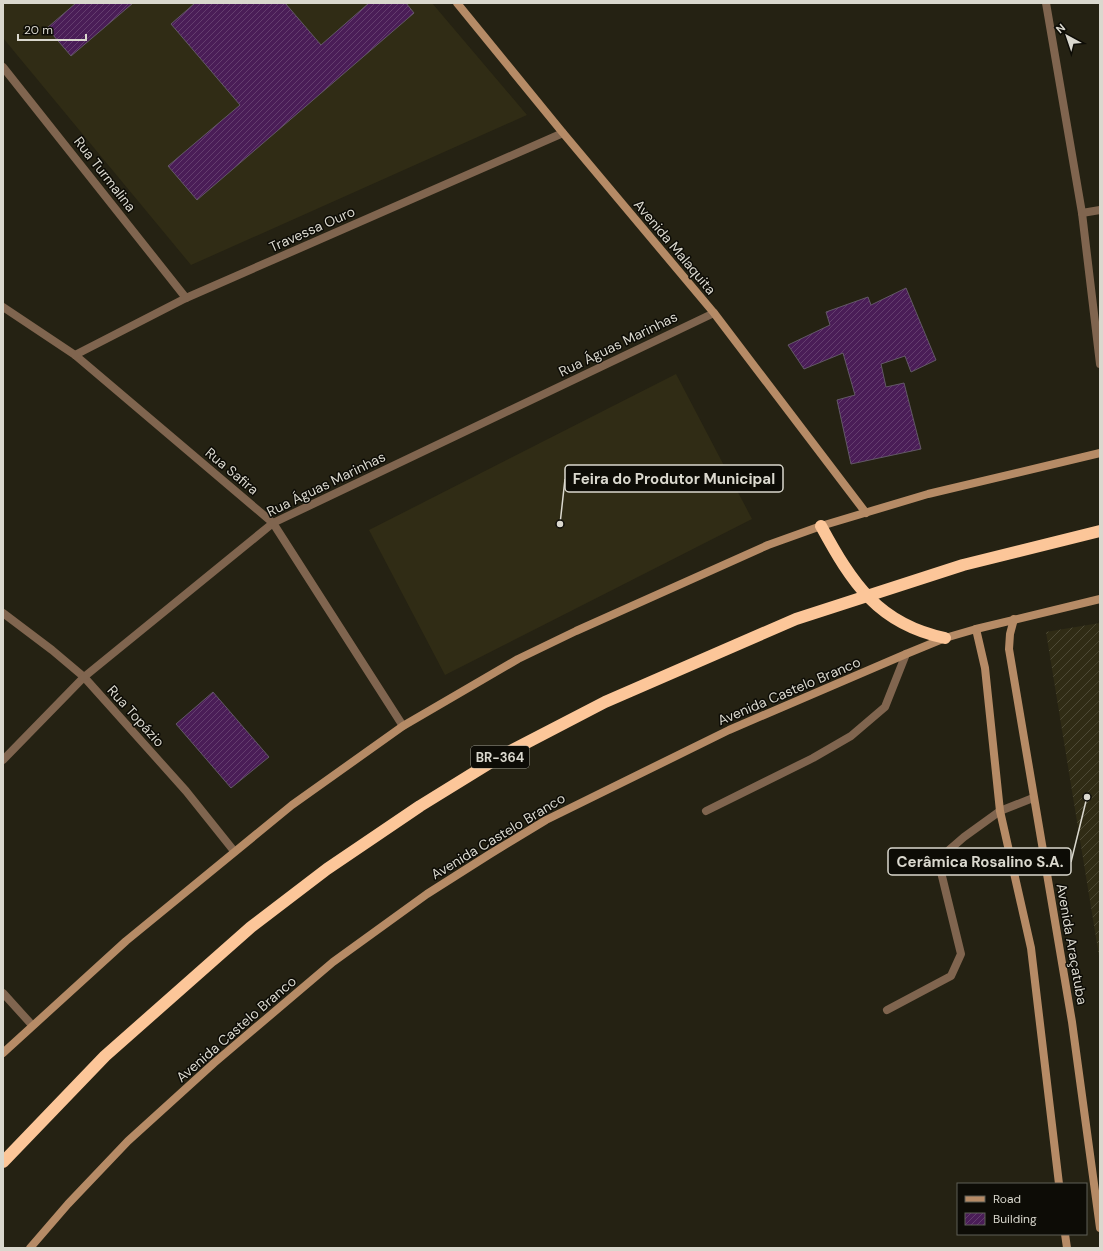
<svg xmlns="http://www.w3.org/2000/svg" width="1103" height="1251" font-family="'DM Sans',sans-serif">
<style>
.built{fill:#302c15}
.industrial{fill:url(#industrial-furrows)}
.building{fill:url(#building-hatch);stroke:#635867}
.lines{fill:none;stroke-linecap:round;stroke-linejoin:round}
.lane{stroke:#80654f;stroke-width:8}
.street{stroke:#80654f;stroke-width:8}
.secondary{stroke:#b68b66;stroke-width:8}
.highway{stroke:#fcc699;stroke-width:12}
.labels{text-anchor:middle;stroke-width:3;stroke-linejoin:round;paint-order:stroke}
.shield{fill:#0d0c06;stroke:#9c9b92;stroke-width:1}
.shield-label{font-size:13px;font-weight:bold;fill:#dad8ce}
.street-label{font-size:14px;fill:#dad8ce;stroke:#0d0c06}
.leader{fill:none;stroke:#dad8ce;stroke-width:1.5}
.callout-dot{fill:#dad8ce;stroke:#0d0c06;stroke-width:1.5}
.callout{fill:#0d0c06;stroke:#dad8ce;stroke-width:1.5}
.callout-label{font-size:15px;text-anchor:middle;font-weight:bold;fill:#dad8ce}
</style>
<defs>
<pattern id="industrial-furrows" width="10" height="10" patternUnits="userSpaceOnUse"><rect width="10" height="10" fill="#302c15"/><path d="M-1 1l2-2M0 10L10 0M9 11l2-2" fill="none" stroke="#4d4a36"/></pattern>
<pattern id="building-hatch" width="6" height="6" patternUnits="userSpaceOnUse"><rect width="6" height="6" fill="#4a1d57"/><path d="M-1 1l2-2M0 6l6-6M5 7l2-2" fill="none" stroke="#643d6e"/></pattern>
</defs>
<rect width="100%" height="100%" fill="#252213"/>
<!-- built -->
<g class="built">
<polygon points="3,3 432,3 527,115 191,265 3,38"/>
<polygon points="676,374 752,519 445,675 369,530"/>
</g>
<!-- industrial -->
<polygon class="industrial" points="1100,623 1100,962 1046,632"/>
<!-- building -->
<g class="building">
<polygon points="76,3 133,3 71,56 47,28"/>
<polygon points="195,3 285,3 321,45 369,3 406,3 414,13 197,200 168,166 240,105 171,24"/>
<polygon points="906,288 936,360 911,372 905,356 881,364 886,387 904,383 921,449 851,464 837,400 855,395 843,353 804,369 788,345 830,325 826,312 868,297 871,305"/>
<polygon points="213,692 269,757 231,788 176,724"/>
</g>
<g class="lines">
<!-- lane -->
<g class="lane">
<polyline points="706,811 813,758 851,736 885,707 906,654"/>
<polyline points="887,1010 951,976 961,954 940,868 949,850 964,837 1000,811 1033,798"/>
</g>
<!-- street -->
<g class="street">
<polyline points="1046,3 1082,213 1100,364"/>
<polyline points="3,67 186,298"/>
<polyline points="1082,213 1100,210"/>
<polyline points="3,307 75,355 273,523 403,726"/>
<polyline points="75,355 186,298 563,133"/>
<polyline points="3,613 52,650 84,677 186,791 234,851"/>
<polyline points="3,760 84,677 273,523 714,313"/>
<polyline points="3,993 32,1025"/>
</g>
<!-- secondary -->
<g class="secondary">
<polyline points="457,3 563,133 714,313 866,513"/>
<polyline points="1014,619 1010,634 1009,649 1072,1022 1100,1228"/>
<polyline points="976,629 985,668 1000,811 1031,948 1059,1184"/>
<polyline points="3,1053 126,941 292,805 403,726 518,659 576,631 768,545 821,526 928,494 1100,453"/>
<polyline points="1065,1234 1067,1248"/>
<polyline points="30,1248 68,1204 128,1141 214,1063 333,962 427,894 490,854 546,820 729,730 906,654 945,638 976,629 1100,599"/>
</g>
<!-- highway -->
<g class="highway">
<path d="M821,526C852,583 878,624 945,638"/>
<polyline points="3,1162 105,1056 251,927 327,869 420,806 501,756 605,702 796,619 963,565 1100,531"/>
</g>
</g>
<g class="labels">
<!-- shield labels -->
<rect class="shield" x="471" y="746" width="58" height="22" rx="3"/>
<g class="shield-label">
<text x="500" y="762">BR-364</text>
</g>
<!-- street labels -->
<g class="street-label">
<text transform="translate(105 174) rotate(52)" y="5">Rua Turmalina</text>
<text transform="translate(312 229) rotate(-24)" y="5">Travessa Ouro</text>
<text transform="translate(675 247) rotate(50)" y="5">Avenida Malaquita</text>
<text transform="translate(618 344) rotate(-26)" y="5">Rua Águas Marinhas</text>
<text transform="translate(232 471) rotate(40)" y="5">Rua Safira</text>
<text transform="translate(326 484) rotate(-26)" y="5">Rua Águas Marinhas</text>
<text transform="translate(789 691) rotate(-23)" y="5">Avenida Castelo Branco</text>
<text transform="translate(136 716) rotate(48)" y="5">Rua Topázio</text>
<text transform="translate(498 836) rotate(-31)" y="5">Avenida Castelo Branco</text>
<text transform="translate(1072 944) rotate(80)" y="5">Avenida Araçatuba</text>
<text transform="translate(236 1029) rotate(-41)" y="5">Avenida Castelo Branco</text>
</g>
</g>
<!-- callouts -->
<path class="leader" d="M560 524L565 479M1087 797L1071 862"/>
<g class="callout-dot">
<circle cx="560" cy="524" r="4"/>
<circle cx="1087" cy="797" r="4"/>
</g>
<g class="callout">
<rect x="565" y="465" width="218" height="27" rx="4"/>
<rect x="888" y="848" width="183" height="27" rx="4"/>
</g>
<g class="callout-label">
<text x="674" y="484">Feira do Produtor Municipal</text>
<text x="980" y="867">Cerâmica Rosalino S.A.</text>
</g>
<!-- border -->
<rect width="1103" height="1251" fill="none" stroke="#dad8ce" stroke-width="8"/>
<!-- legend -->
<rect x="957" y="1183" width="130" height="52" fill="#0d0c06" stroke="#5f5e56"/>
<rect x="965" y="1196" width="20" height="6" fill="#b68b66" stroke="#5f5e56"/>
<text x="993" y="1203" font-size="12" fill="#dad8ce">Road</text>
<rect x="965" y="1213" width="20" height="12" fill="url(#building-hatch)" stroke="#5f5e56"/>
<text x="993" y="1223" font-size="12" fill="#dad8ce">Building</text>
<!-- north arrow -->
<g transform="translate(1067 36) rotate(320)" stroke="#0d0c06" stroke-width="3" paint-order="stroke">
<path d="M0-3L7 15L0 10L-7 15Z" fill="#dad8ce"/>
<text y="-6" font-size="11" font-weight="bold" text-anchor="middle" fill="#dad8ce">N</text>
</g>
<!-- scale -->
<path d="M18 34v6h68v-6" fill="none" stroke="#dad8ce" stroke-width="2"/>
<text x="24" y="34" font-size="12" fill="#dad8ce" stroke="#0d0c06" stroke-width="3" paint-order="stroke">20 m</text>
</svg>
